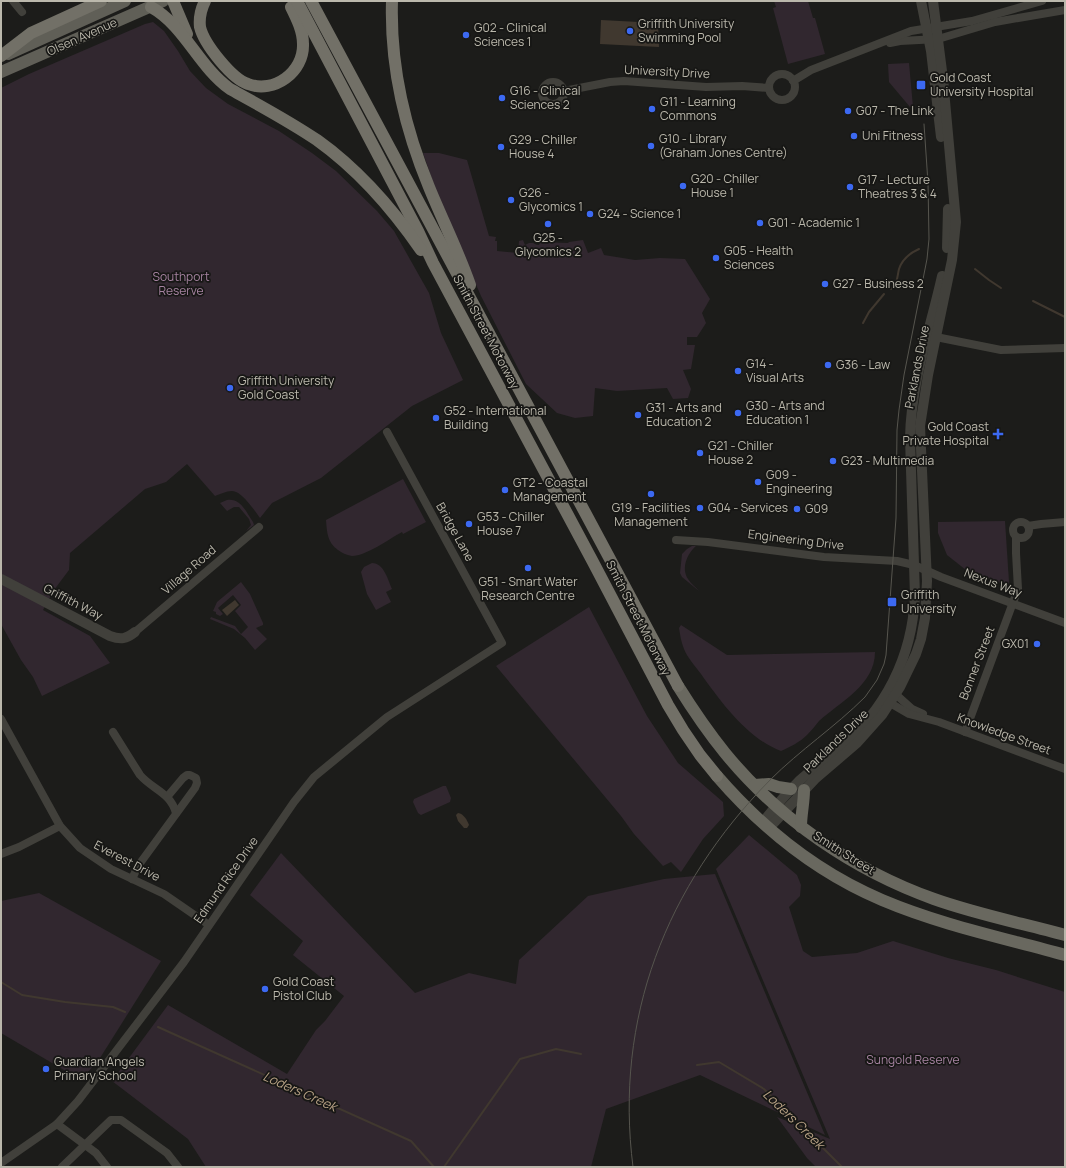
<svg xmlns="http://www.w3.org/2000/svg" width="1066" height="1168" font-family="Manrope,sans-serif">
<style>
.green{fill:#31272f}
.water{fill:#40382f}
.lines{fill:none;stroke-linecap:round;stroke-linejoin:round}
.stream{stroke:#40382f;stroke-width:2}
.minor{stroke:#41403b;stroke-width:8}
.tertiary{stroke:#41403b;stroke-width:10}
.primary{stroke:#605f57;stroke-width:12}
.trunk{stroke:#69685f;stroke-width:12}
.motorway{stroke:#727067;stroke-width:12}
.tram{stroke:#56554e;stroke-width:1}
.poi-dot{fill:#3c69f2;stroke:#171715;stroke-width:1.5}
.labels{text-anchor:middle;stroke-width:3.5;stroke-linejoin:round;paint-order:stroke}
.poi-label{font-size:12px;fill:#bbb8ac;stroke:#171715;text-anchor:start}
.street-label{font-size:12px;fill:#bbb8ac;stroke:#171715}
.park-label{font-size:12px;fill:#a683a1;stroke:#171715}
.water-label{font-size:13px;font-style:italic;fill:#b6a084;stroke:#171715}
</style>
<rect width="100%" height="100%" fill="#1c1c1a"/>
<!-- green -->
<g class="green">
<polygon points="774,1 808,1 813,18 815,18 825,54 788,64 773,8 776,7"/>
<path d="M153,22L164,31L178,51L190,71L206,88L228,104L279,131L312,153L336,171L377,211L394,231L429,293L441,333L463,380L412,406L321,478L272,503L260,518C255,511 244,495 236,492C230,489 221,494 215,496L187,464L166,482L145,489L70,553L69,570L54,590L43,610L90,636L110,663L42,696L33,677L21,660L1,624V88L29,74L145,24Z"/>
<polygon points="909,63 913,107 910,107 889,82 888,64"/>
<polygon points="423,153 439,153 467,160 489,236 496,237 495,241 497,241 497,251 518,253 519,241 523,240 525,245 529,243 533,243 537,245 539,245 540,242 568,243 569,242 583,240 588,253 601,248 604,255 635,260 660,258 685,259 710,299 702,313 706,323 697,337 687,337 687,345 695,345 691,369 683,370 691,389 688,398 673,399 667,388 617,391 595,388 593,416 575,418 557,413 526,384 481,296 440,202"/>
<path d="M403,479L426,522L403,534L402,532C389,539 366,556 352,556C346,555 342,553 338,550C327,542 327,532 326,520Z"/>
<path d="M227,500C241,498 246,512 253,522L254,525L246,531L251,525L249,519L239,507H234L227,511L220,503Z"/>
<polygon points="1005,521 1009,582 1008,586 966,570 947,555 938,533 938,522"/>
<path d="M692,546H696C687,554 681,568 688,579C691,584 696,587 699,591L682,577L680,573L682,554L687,549Z"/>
<path d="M372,563C384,563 388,580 392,589L386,592L391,602L376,610L367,594L361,572L364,567Z"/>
<polygon points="241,582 250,594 263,623 263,625 256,628 267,639 255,650 245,638 234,629 210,619 211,617 235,626 241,634 248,627 235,611 241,605 233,595 218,608 223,614 220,616 216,614 216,612 213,611 217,602"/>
<polygon points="589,607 647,716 678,763 723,802 724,816 703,839 681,872 671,862 663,866 634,834 621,816 496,666"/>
<path d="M681,625L727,655L875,652C875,685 840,702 819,721C815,726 811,731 807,735C800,742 790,747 781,751C748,739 721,702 701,674C695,666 687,657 684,649C681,642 680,634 679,628Z"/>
<polygon points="443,786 446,786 451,798 450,802 421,815 418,813 413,802 414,799"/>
<polygon points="749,835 797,875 801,885 800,896 789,907 803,951 812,957 857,953 893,941 948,958 996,970 1065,992 1065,1167 816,1167 807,1158 777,1117 830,1139 716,869"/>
<polygon points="281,853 415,993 469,973 516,984 519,960 588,896 664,879 715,874 825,1135 700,1075 606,1109 591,1167 206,1167 188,1139 112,1081 168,1005 287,1074 316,1030 325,1021 344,996 293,955 303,941 250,895"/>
<polygon points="39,893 161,961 100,1058 81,1080 1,1033 1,901"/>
</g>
<!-- water -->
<g class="water">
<polygon points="601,20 658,23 659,47 600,44"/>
<polygon points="235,600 239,605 227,616 222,610"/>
<path d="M458,813C464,814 467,820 469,825L467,828H464L458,821L456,815Z"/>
</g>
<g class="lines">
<!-- stream -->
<g class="stream">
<polyline points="975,269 989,280 1001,288"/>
<path d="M891,289C898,283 897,277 899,269C902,260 910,253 919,249"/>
<polyline points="1033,301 1065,317"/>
<polyline points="863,323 869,312 884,294"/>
<polyline points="1,982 22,995 65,1002 113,1007 125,1012"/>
<polyline points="158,1027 411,1141 434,1167"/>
<polyline points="697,1065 719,1062 764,1089 842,1167"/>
<polyline points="444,1167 520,1059 556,1049 581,1054"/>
</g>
<!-- minor -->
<g class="minor">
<polyline points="13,1 22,12"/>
<polyline points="890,43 900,41 938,39 995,22 1065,10"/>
<circle cx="782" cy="87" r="13"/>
<polyline points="793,81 811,70 911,31 972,21 1042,1"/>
<circle cx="553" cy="93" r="11"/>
<polyline points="564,91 610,82 624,81 706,87 742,86 769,88"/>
<polyline points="931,336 1001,350 1065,348"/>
<circle cx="1021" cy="530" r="8"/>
<polyline points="1028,526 1041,524 1065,522"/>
<polyline points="676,540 708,542 824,557 897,561 914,565 941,577 1065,623"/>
<polyline points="135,632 259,527"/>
<polyline points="892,691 912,709 923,714"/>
<polyline points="885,700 909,714 939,722 1065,769"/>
<polyline points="1,719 60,826 80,848 111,869 164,894 209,925"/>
<path d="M113,732L140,775C153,790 170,792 176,813"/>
<polyline points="965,732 1018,589 1016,553 1016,537"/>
<polyline points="1,854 19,847 60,826"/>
<polyline points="132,879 138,866 195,788 197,783 196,778 190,775 187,775 183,778 167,797"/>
<polyline points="57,1124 96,1153 107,1167"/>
<polyline points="1,1163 57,1124 78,1101 184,962 294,802 314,777 387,717 502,643 387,432"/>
<polyline points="62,1167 111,1120 121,1120 167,1153 178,1167"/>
</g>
<!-- tertiary -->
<g class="tertiary">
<polyline points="921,1 931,51 941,137"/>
<polyline points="947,248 948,209"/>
<path d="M1,579L110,636C121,640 126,639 135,632"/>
<path d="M763,822C774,808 786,794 799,781C811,770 824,761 837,751C885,710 912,659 915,596L910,438C911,382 930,330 942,276"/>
<polyline points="769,828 815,779 857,743 882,715 900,687 916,654 921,639 925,618 927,581 920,426 928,375 952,260 956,222 943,79 933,1"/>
</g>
<!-- primary -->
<g class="primary">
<polyline points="8,54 125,1"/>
<polyline points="1,72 163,1"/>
</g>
<!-- trunk -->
<g class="trunk">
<path d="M678,686C693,710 708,732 725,753C779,819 853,870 934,899C976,914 1021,923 1065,935"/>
<path d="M717,776C762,828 818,873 882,900C941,925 1004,938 1065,955"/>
<polyline points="755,785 769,784 778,787 791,789"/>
<path d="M801,827C801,814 804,803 804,790"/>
</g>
<!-- motorway -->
<g class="motorway">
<polyline points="173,1 187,34"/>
<path d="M205,1C201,9 199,18 200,27C204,44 232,79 248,84C274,94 304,72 303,44C303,31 297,19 291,7"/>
<polyline points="297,1 418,231 433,263 593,562 668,705 683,730 700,755 717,776"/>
<polyline points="311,1 678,686"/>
<path d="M392,1C390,65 405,129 429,187C442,219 459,253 470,285"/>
<path d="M151,7C185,26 198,66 230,89C259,105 289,121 317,140C359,170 392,208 421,250"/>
<polyline points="1,56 31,33 101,1"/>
</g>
<!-- tram -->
<path class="tram" d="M633,1167C614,1018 666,886 770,780C800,750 835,727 865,697L877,680L884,664L886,655L896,518L897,430L899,410L904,375L927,259L929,239L928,183L924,124"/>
</g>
<!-- markers -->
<g class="poi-dot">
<circle cx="630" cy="31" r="4"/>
<circle cx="466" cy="35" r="4"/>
<rect x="916" y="80" width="10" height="10" rx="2"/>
<circle cx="502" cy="98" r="4"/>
<circle cx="652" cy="109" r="4"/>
<circle cx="848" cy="111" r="4"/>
<circle cx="854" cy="136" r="4"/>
<circle cx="651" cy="146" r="4"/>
<circle cx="501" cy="147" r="4"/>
<circle cx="683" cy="186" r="4"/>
<circle cx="850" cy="187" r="4"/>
<circle cx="511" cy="200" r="4"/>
<circle cx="590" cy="214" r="4"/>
<circle cx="760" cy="223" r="4"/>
<circle cx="548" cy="224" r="4"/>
<circle cx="716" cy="258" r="4"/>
<circle cx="825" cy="284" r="4"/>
<circle cx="828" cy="365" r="4"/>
<circle cx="738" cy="371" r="4"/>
<circle cx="230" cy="388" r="4"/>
<circle cx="738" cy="413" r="4"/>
<circle cx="638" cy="415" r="4"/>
<circle cx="436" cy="418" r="4"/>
<path d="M996 428h4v4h4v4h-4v4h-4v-4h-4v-4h4z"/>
<circle cx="700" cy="453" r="4"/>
<circle cx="833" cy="461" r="4"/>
<circle cx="758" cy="482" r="4"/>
<circle cx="505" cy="490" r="4"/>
<circle cx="651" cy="494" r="4"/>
<circle cx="700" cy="508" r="4"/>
<circle cx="797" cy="509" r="4"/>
<circle cx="469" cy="524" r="4"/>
<circle cx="528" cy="568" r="4"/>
<rect x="887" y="597" width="10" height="10" rx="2"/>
<circle cx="1037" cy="644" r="4"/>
<circle cx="265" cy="989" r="4"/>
<circle cx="46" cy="1069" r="4"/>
</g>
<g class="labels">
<!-- poi labels -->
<g class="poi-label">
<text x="638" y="28">Griffith University<tspan x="638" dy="14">Swimming Pool</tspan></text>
<text x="474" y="32">G02 - Clinical<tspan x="474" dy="14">Sciences 1</tspan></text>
<text x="930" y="82">Gold Coast<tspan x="930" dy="14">University Hospital</tspan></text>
<text x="510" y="95">G16 - Clinical<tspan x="510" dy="14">Sciences 2</tspan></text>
<text x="660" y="106">G11 - Learning<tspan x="660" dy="14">Commons</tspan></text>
<text x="856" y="115">G07 - The Link</text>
<text x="862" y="140">Uni Fitness</text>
<text x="659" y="143">G10 - Library<tspan x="659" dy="14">(Graham Jones Centre)</tspan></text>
<text x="509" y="144">G29 - Chiller<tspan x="509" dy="14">House 4</tspan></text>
<text x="691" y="183">G20 - Chiller<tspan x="691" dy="14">House 1</tspan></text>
<text x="858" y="184">G17 - Lecture<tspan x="858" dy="14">Theatres 3 &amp; 4</tspan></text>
<text x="519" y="197">G26 -<tspan x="519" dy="14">Glycomics 1</tspan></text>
<text x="598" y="218">G24 - Science 1</text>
<text x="768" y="227">G01 - Academic 1</text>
<text x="548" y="242" text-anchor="middle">G25 -<tspan x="548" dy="14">Glycomics 2</tspan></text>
<text x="724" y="255">G05 - Health<tspan x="724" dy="14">Sciences</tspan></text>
<text x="833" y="288">G27 - Business 2</text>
<text x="746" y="368">G14 -<tspan x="746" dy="14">Visual Arts</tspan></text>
<text x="836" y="369">G36 - Law</text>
<text x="238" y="385">Griffith University<tspan x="238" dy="14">Gold Coast</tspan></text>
<text x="746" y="410">G30 - Arts and<tspan x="746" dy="14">Education 1</tspan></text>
<text x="646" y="412">G31 - Arts and<tspan x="646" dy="14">Education 2</tspan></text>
<text x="444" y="415">G52 - International<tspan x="444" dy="14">Building</tspan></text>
<text x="989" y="431" text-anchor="end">Gold Coast<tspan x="989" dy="14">Private Hospital</tspan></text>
<text x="708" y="450">G21 - Chiller<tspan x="708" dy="14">House 2</tspan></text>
<text x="841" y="465">G23 - Multimedia</text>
<text x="766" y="479">G09 -<tspan x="766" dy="14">Engineering</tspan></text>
<text x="513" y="487">GT2 - Coastal<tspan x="513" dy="14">Management</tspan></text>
<text x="651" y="512" text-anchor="middle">G19 - Facilities<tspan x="651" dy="14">Management</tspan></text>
<text x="708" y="512">G04 - Services</text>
<text x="805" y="513">G09</text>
<text x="477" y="521">G53 - Chiller<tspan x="477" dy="14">House 7</tspan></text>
<text x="528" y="586" text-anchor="middle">G51 - Smart Water<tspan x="528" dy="14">Research Centre</tspan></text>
<text x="901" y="599">Griffith<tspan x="901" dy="14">University</tspan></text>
<text x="1029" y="648" text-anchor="end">GX01</text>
<text x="273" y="986">Gold Coast<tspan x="273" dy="14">Pistol Club</tspan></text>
<text x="54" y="1066">Guardian Angels<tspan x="54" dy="14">Primary School</tspan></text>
</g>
<!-- street labels -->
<g class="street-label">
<text transform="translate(82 37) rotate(-24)" y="4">Olsen Avenue</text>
<text transform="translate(667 72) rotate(3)" y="4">University Drive</text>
<text transform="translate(486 332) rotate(62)" y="4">Smith Street Motorway</text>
<text transform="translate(917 367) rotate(-79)" y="4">Parklands Drive</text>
<text transform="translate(455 532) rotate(61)" y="4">Bridge Lane</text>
<text transform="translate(796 540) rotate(7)" y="4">Engineering Drive</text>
<text transform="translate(189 570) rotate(-41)" y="4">Village Road</text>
<text transform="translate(993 583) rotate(21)" y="4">Nexus Way</text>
<text transform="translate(73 602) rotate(27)" y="4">Griffith Way</text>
<text transform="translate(638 618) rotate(63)" y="4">Smith Street Motorway</text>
<text transform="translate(977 663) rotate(-69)" y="4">Bonner Street</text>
<text transform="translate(1004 734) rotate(20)" y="4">Knowledge Street</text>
<text transform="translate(836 741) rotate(-44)" y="4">Parklands Drive</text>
<text transform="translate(844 853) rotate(32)" y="4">Smith Street</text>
<text transform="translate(127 861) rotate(28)" y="4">Everest Drive</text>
<text transform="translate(226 880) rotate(-55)" y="4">Edmund Rice Drive</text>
</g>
<!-- park labels -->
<g class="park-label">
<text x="181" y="281">Southport<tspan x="181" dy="14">Reserve</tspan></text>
<text x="913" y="1064">Sungold Reserve</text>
</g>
<!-- water labels -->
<g class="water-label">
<text transform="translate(300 1091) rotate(24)" y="5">Loders Creek</text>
<text transform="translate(794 1119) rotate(44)" y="5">Loders Creek</text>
</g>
</g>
<!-- border -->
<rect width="1066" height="1168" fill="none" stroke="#bbb8ac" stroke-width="4"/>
</svg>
